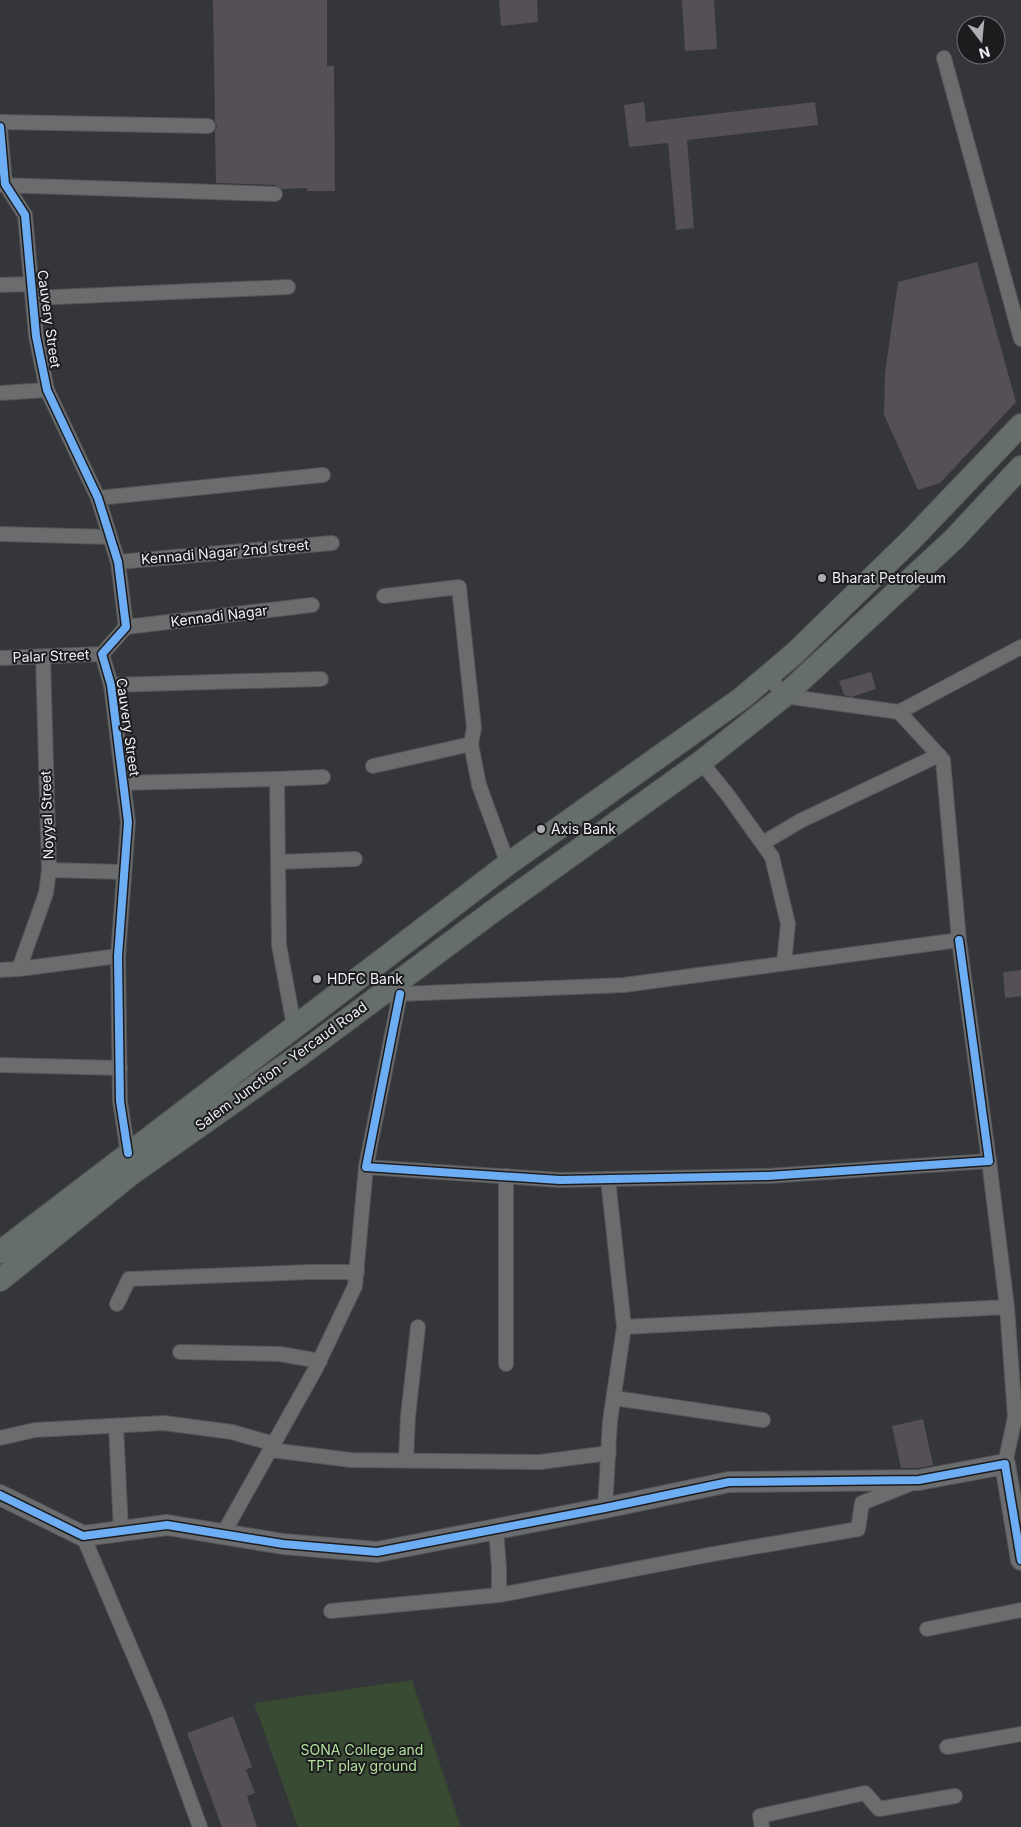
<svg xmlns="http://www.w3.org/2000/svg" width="1021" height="1827" font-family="Inter,sans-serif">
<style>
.green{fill:#3a4b33}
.building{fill:#554f56}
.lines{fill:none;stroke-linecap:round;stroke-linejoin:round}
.street-casing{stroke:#545557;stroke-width:16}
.secondary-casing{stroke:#545557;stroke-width:22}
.primary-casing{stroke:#545557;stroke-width:24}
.street{stroke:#6b6c6e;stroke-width:14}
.secondary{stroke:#6b6c6e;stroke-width:20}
.primary{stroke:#656e6a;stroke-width:22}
.cycleway-casing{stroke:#1c1c1f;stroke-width:11}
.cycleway{stroke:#6dadf4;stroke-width:8}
.poi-dot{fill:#adaeb2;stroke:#1c1c1f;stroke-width:2}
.labels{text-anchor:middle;stroke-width:4;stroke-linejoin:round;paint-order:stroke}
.street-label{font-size:14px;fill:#eeeff3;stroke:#1c1c1f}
.poi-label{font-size:14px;fill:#eeeff3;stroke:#1c1c1f;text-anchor:start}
.park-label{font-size:14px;fill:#b2e09b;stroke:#1c1c1f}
</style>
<rect width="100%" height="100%" fill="#353639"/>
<!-- green -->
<polygon class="green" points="412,1680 461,1827 298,1827 254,1703"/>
<!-- building -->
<g class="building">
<polygon points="213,0 327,0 327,66 334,66 335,191 307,191 307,188 282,189 275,185 216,183 215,131 217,126 215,121"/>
<polygon points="499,0 537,0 538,22 501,26"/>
<polygon points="682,0 714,0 717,49 685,51"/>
<polygon points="644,102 646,122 815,102 818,125 687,140 694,228 676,230 668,143 629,147 624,105"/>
<polygon points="977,262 1016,402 940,483 918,490 884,415 885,373 898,282"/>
<polygon points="871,672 876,689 852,697 844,695 839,681"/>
<polygon points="1021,970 1021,996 1005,998 1003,972"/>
<polygon points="923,1419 933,1465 918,1468 901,1468 892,1426"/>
<polygon points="233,1716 252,1767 246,1770 255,1793 247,1796 257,1827 222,1827 187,1733"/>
</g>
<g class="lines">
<!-- street casing -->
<g class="street-casing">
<g id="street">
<polyline points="944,58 1021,339"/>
<polyline points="0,122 208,126"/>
<polyline points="0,127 5,184 25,215 36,336 47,390 98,498 118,562 126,627 102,654 111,685 128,822 118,956 120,1101 128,1153"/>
<polyline points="0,185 275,194"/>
<polyline points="0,285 31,284"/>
<polyline points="33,298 288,287"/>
<polyline points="0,393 47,390"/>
<polyline points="98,498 323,475"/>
<polyline points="0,534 110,537"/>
<polyline points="118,562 332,543"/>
<polyline points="384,596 459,587 474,728 471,744 479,785 508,864"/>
<polyline points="126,627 312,605"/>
<polyline points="0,658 102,654"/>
<polyline points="768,675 784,696 899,712 1021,647"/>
<polyline points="111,685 321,679"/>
<polyline points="701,762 727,794 772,857 788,924 784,963"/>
<polyline points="373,766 471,744"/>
<polyline points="277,779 323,777"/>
<polyline points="123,783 277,779 279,945 294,1026"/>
<polyline points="763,843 800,821 939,755"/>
<polyline points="278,862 355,859"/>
<polyline points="49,870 124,872"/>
<polyline points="19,969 46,893 49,870 43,657"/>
<polyline points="0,970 19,969 118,956"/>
<polyline points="400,994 366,1167 560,1180 768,1176 989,1161 959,940"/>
<polyline points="392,996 400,994 624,985 959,940 943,760 899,712"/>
<polyline points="0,1065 120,1068"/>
<polyline points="608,1179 624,1327 1007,1307 989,1161"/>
<polyline points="117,1304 129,1279 310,1272 357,1272"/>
<polyline points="180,1352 280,1354 320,1361"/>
<polyline points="506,1364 506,1176"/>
<polyline points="614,1398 763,1420"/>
<polyline points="116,1426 121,1531"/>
<polyline points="0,1438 35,1430 164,1423 232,1432 274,1444"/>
<polyline points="271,1450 351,1460 540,1462 609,1453"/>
<polyline points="406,1460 408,1416 418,1327"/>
<polyline points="1005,1464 1015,1417 1007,1307"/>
<polyline points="605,1508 610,1421 624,1327"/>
<polyline points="496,1529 499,1568 499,1595"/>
<polyline points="223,1534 315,1370 355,1286 366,1167"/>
<polyline points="83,1536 158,1712 200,1827"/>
<polyline points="331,1611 499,1595 713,1554 858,1529 862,1503 910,1484"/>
<polyline points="927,1629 1021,1610"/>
<polyline points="947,1747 1021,1734"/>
<polyline points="762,1827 760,1816 865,1793 879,1809 955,1796"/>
</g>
</g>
<!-- secondary casing -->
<g class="secondary-casing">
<polyline id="secondary" points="0,1495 83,1536 167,1525 283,1544 377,1552 605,1508 729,1482 919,1480 1005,1464 1021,1560"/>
</g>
<!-- primary casing -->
<g class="primary-casing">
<g id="primary">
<polyline points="0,1252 508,864 742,698 795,653 913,538 1021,425"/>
<polyline points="0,1280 131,1174 300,1055 492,912 701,762 784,696 954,539 1021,467"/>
</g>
</g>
<!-- street -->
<use href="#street" class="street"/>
<!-- secondary -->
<use href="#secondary" class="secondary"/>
<!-- primary -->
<use href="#primary" class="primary"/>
<!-- cycleway casing -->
<g class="cycleway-casing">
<g id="cycleway">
<polyline points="0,127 5,184 25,215 36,336 47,390 98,498 118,562 126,627 102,654 111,685 128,822 118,956 120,1101 128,1153"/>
<polyline points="400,994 366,1167 560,1180 768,1176 989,1161 959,940"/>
<polyline points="0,1495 83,1536 167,1525 283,1544 377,1552 605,1508 729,1482 919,1480 1005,1464 1021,1560"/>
</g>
</g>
<!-- cycleway -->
<use href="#cycleway" class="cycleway"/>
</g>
<!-- markers -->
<g class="poi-dot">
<circle cx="822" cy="578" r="5"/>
<circle cx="541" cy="829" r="5"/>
<circle cx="317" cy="979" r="5"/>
</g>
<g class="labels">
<!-- street labels -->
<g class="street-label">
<text transform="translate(49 319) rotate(82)" y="5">Cauvery Street</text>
<text transform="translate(225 552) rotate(-5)" y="5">Kennadi Nagar 2nd street</text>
<text transform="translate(219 616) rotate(-7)" y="5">Kennadi Nagar</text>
<text transform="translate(51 656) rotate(-2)" y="5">Palar Street</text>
<text transform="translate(128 727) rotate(82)" y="5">Cauvery Street</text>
<text transform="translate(47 815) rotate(-92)" y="5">Noyyal Street</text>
<text transform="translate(281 1066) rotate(-36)" y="5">Salem Junction - Yercaud Road</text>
</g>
<!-- poi labels -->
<g class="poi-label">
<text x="832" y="583">Bharat Petroleum</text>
<text x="551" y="834">Axis Bank</text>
<text x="327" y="984">HDFC Bank</text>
</g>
<!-- park labels -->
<g class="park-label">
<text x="362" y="1755">SONA College and<tspan x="362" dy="16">TPT play ground</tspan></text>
</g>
</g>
<!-- north arrow -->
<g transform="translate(981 40) rotate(164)"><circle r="24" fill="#1c1c1f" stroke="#707074"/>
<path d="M0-4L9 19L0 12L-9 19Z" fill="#adaeb2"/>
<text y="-8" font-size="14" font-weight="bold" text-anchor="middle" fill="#eeeff3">N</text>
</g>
</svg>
